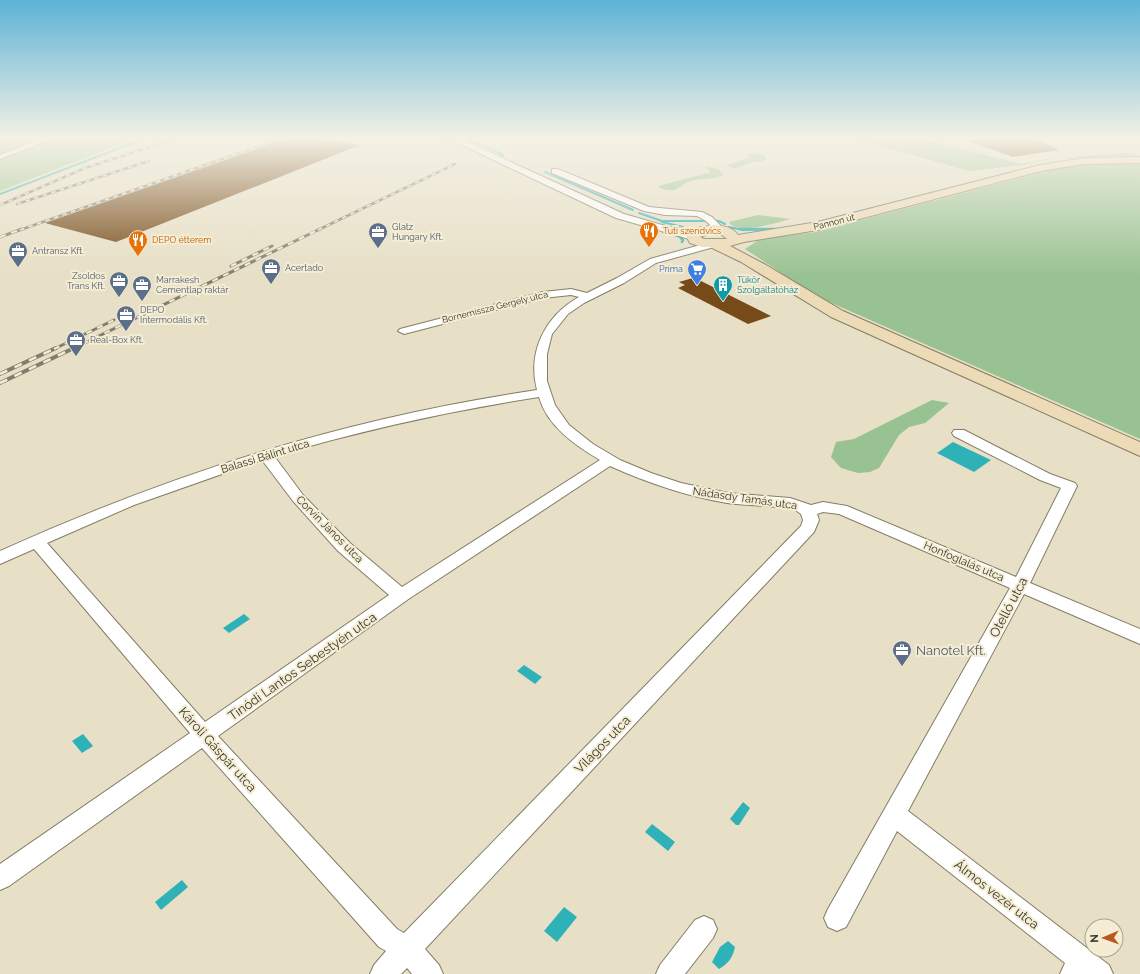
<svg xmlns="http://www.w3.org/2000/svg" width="1140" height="974" font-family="Raleway,sans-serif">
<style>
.green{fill:#98c292}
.water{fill:#2eb2b8}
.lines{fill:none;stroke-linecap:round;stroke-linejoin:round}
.stream-far1{stroke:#2eb2b8;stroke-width:2}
.stream{stroke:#2eb2b8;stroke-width:2.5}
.building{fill:#764a19}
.minor-casing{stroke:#847d66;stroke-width:2}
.tertiary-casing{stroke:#847d66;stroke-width:2}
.secondary-casing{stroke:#847d66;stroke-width:2}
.minor{fill:#fff;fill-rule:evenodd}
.tertiary{fill:#fff;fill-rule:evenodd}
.secondary{fill:#eddab6;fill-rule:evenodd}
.rail-far2-casing{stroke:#827d6d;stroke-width:2.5}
.rail-far1-casing{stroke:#827d6d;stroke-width:3}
.rail-casing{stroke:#827d6d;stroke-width:4}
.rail-far2{stroke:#f4edd3;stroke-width:1.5;stroke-dasharray:4.5;stroke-linecap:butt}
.rail-far1{stroke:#f4edd3;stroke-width:2;stroke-dasharray:6;stroke-linecap:butt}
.rail{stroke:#f4edd3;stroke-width:2.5;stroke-dasharray:8;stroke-linecap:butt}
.labels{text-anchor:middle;stroke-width:4;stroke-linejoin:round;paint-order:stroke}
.far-street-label{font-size:9px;fill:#39362c;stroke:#f4edd3}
.far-service-label{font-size:9px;fill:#4e5e75;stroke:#f4edd3;text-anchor:start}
.far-food-label{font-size:9px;fill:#c56008;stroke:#f4edd3;text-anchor:start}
.far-shop-label{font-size:9px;fill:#366cbe;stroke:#f4edd3;text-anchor:end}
.far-culture-label{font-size:9px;fill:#0d838f;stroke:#f4edd3;text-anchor:start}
.street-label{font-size:11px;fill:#39362c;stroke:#f4edd3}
.near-street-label{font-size:13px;fill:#39362c;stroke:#f4edd3}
.near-service-label{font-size:13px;fill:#4e5e75;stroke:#f4edd3;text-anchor:start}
</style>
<rect width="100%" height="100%" fill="#e7dfc6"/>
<!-- green -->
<g class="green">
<polygon points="0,139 134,139 0,191"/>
<polygon points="854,139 923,139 1021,164 1053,158 1126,153 1140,155 1054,158 1023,165 970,171"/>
<path d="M754,152L765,155L766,160C761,162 757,162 752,162C744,164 735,173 727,165L748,158V153Z"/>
<polygon points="1140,162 1140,439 818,297 745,249 760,239 816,232 1058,168 1091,163"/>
<path d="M705,166L719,169L723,175C712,181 698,177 686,183C680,186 677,191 669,190C664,190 661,189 658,186L711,172Z"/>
<path d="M758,215L791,219C778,222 737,236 729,222Z"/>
<polygon points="932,400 949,403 925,423 909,427 899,435 879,468 870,472 858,473 841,468 831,457 836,442 854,439"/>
</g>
<!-- water -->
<g class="water">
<polygon points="953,442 991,460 974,472 937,453"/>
<polygon points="244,614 250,619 229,633 223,628"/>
<polygon points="524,665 542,677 535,684 517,671"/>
<polygon points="83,734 93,746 82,753 72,741"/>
<polygon points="743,802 750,808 739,825 736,825 730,819"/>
<polygon points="652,824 675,842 668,851 645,832"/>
<polygon points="182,880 188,887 161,910 155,902"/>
<polygon points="564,907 577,917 557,942 544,931"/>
<path d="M728,941L735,947C733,957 728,964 719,969L712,962L720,947Z"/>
</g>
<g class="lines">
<!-- stream-far1 -->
<g class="stream-far1">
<polyline points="444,139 448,140"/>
<polyline points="469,139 503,155 499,157 502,158"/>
<polyline points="1106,158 1140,157"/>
<polyline points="545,172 633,210"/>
<polyline points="0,194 143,139"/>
<polyline points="639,213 662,221 719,221 725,224"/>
<polyline points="662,222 683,227"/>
<polyline points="810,224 1038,166"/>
<polyline points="729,227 743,230 778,229"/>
</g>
<!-- stream -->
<g class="stream">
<polyline points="739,229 774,229"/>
<polyline points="663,232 679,236 683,240 682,242"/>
</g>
</g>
<!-- building -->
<g class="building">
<polygon points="285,139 322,139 360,145 116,242 45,223"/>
<polygon points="968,139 1038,139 1059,150 1013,157 968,141"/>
<polygon points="693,278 697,279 771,316 748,324 678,288 685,285 679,282"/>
</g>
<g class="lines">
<!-- minor casing -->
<g class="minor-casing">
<g id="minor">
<polygon points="42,139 52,139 0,159 0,155"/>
<polygon points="552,169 558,169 649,207 702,212 712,217 726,231 725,233 719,233 706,221 697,216 665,215 644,211 552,173"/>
<path d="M711,242L714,243V247L656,263L624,283L584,303L568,314L552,334L547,354V381L555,405L569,425L593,444L620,460L651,473L681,483L728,493L790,498L811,505L823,502L847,506L1016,577L1061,488L1040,480L954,436L952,433L954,430H964L1050,474L1075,483L1077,486L1030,583L1140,629V644L1024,594L908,811L1109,965L1113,974H1060L1065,963L897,831L846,927L837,931L828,927L824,918L828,909L1010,588L839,514L823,512L817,514L819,520L814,532L425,949L439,965L443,974H412L407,968L401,974H370L374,965L386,951L379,947L202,748L9,886L0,890V864L190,733L34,549L0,564V551C176,472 346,418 537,390C527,352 545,316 579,297L571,295L543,298L404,334L398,331L400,329L543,292L571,289L587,293L617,278L650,259ZM539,397C547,426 576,446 600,460L402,587L350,543L303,495L274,456C363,430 448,411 539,397ZM262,460L293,501L338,551L389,595L205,722L47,543L134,505ZM610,466C648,483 686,496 727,503C749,506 772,505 794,509L801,514L803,520L801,526L404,933L397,929L218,736L407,600Z"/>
<polygon points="704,916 713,920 717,929 713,938 685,974 656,974 660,965 695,920"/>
</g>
</g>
<!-- tertiary casing -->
<g class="tertiary-casing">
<polygon id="tertiary" points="449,139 461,139 624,214 697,235 699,237 693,240 616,218"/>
</g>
<!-- secondary casing -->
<g class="secondary-casing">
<path id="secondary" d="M1140,157V163L1084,164L1041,171L818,230L744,242L730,246L766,265L843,311L1140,442V456L831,317L741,262L710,247H702L690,243L686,236C695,223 729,221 738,235L818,222L1040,165L1084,158ZM711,233L722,235L727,239H704L700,237Z"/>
</g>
<!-- minor -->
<use href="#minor" class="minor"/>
<!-- tertiary -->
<use href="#tertiary" class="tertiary"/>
<!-- secondary -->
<use href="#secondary" class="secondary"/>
<!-- rail-far2 casing -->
<g class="rail-far2-casing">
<g id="rail-far2">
<polyline points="17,204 149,161"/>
<polyline points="0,205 85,168 175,139"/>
<polyline points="20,230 279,139"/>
<polyline points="318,230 455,164"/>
</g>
</g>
<!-- rail-far1 casing -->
<g class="rail-far1-casing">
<g id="rail-far1">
<polyline points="0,237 22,229"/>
<polyline points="231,266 272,246"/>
<polyline points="54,349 114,320"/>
<polyline points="72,349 320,229"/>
</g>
</g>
<!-- rail casing -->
<g class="rail-casing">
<g id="rail">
<polyline points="0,374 56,348"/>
<polyline points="0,383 74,348"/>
</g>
</g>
<!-- rail-far2 -->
<use href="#rail-far2" class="rail-far2"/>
<!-- rail-far1 -->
<use href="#rail-far1" class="rail-far1"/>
<!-- rail -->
<use href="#rail" class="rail"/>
</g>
<!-- sky -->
<linearGradient id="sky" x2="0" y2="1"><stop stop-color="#5db3d5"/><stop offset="0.5" stop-color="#f4f1e5"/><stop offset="1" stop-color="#f4f1e5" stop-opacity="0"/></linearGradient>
<rect width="1140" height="276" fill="url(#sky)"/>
<!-- icons -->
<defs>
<g id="restaurant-pin" transform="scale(1)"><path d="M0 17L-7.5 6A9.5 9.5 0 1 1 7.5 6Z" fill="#e8710a" stroke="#f4edd3"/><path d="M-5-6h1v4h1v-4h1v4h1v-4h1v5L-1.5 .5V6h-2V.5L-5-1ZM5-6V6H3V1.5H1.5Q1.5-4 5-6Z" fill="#fff"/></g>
<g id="office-pin" transform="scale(1)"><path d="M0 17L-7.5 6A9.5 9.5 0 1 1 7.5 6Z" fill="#5c6f8a" stroke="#f4edd3"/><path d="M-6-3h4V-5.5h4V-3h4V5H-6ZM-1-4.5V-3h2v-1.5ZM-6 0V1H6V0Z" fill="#fff"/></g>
<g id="supermarket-pin" transform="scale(1)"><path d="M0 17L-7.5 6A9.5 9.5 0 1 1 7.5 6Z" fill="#3f7fe0" stroke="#f4edd3"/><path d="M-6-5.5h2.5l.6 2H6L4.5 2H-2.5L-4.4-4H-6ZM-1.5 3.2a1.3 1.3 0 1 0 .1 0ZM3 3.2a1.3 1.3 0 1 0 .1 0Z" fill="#fff"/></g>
<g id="building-pin" transform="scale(1)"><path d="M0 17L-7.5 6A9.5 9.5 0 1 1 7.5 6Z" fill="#0f9aa8" stroke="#f4edd3"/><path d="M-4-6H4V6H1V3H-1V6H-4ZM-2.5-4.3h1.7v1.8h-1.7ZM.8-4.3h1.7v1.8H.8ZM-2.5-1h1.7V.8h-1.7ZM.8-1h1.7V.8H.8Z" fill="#fff"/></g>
</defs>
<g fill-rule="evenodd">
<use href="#restaurant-pin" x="649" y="231"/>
<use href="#office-pin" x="378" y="232"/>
<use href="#restaurant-pin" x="138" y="240"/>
<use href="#office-pin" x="18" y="251"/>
<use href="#office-pin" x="271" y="268"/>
<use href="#supermarket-pin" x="697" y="269"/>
<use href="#office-pin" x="119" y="281"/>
<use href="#office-pin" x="142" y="285"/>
<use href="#building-pin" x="723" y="285"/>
<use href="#office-pin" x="126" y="315"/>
<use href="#office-pin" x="76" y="340"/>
<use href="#office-pin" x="902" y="650"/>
</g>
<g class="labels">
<!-- far-street labels -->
<g class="far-street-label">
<text transform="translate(834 222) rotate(-14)" y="3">Pannon út</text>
<text transform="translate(495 307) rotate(-14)" y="3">Bornemissza Gergely utca</text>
</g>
<!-- far-service labels -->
<g class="far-service-label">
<text x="392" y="230">Glatz<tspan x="392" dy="10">Hungary Kft.</tspan></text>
<text x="32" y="254">Antransz Kft.</text>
<text x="285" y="271">Acertado</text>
<text x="105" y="279" text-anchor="end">Zsoldos<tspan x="105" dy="10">Trans Kft.</tspan></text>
<text x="156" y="283">Marrakesh<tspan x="156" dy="10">Cementlap raktár</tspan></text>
<text x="140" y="313">DEPO<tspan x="140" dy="10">Intermodális Kft.</tspan></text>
<text x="90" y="343">Real-Box Kft.</text>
</g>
<!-- far-food labels -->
<g class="far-food-label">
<text x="663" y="234">Tuti szendvics</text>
<text x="152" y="243">DEPO étterem</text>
</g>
<!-- far-shop labels -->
<g class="far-shop-label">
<text x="683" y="272">Príma</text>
</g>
<!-- far-culture labels -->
<g class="far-culture-label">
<text x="737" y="283">Tükör<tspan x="737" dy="10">Szolgáltatóház</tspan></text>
</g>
<!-- street labels -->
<g class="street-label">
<text transform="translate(265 456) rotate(-17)" y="4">Balassi Bálint utca</text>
<text transform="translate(745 498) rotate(8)" y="4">Nádasdy Tamás utca</text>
<text transform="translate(330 529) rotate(45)" y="4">Corvin János utca</text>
<text transform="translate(964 561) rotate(23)" y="4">Honfoglalás utca</text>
</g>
<!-- near-street labels -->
<g class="near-street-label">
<text transform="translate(1008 607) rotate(-62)" y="5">Otelló utca</text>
<text transform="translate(302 666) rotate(-35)" y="5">Tinódi Lantos Sebestyén utca</text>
<text transform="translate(602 744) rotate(-46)" y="5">Világos utca</text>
<text transform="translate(218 749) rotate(48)" y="5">Károli Gáspár utca</text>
<text transform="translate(997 894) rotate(38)" y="5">Álmos vezér utca</text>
</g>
<!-- near-service labels -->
<g class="near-service-label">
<text x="916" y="655">Nanotel Kft.</text>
</g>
</g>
<!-- north arrow -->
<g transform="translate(1104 938) rotate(268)"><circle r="19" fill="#f4edd3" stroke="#a9a490"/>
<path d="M0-3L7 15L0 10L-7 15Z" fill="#ba5620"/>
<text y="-6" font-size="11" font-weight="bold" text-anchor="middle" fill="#39362c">N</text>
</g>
</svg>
